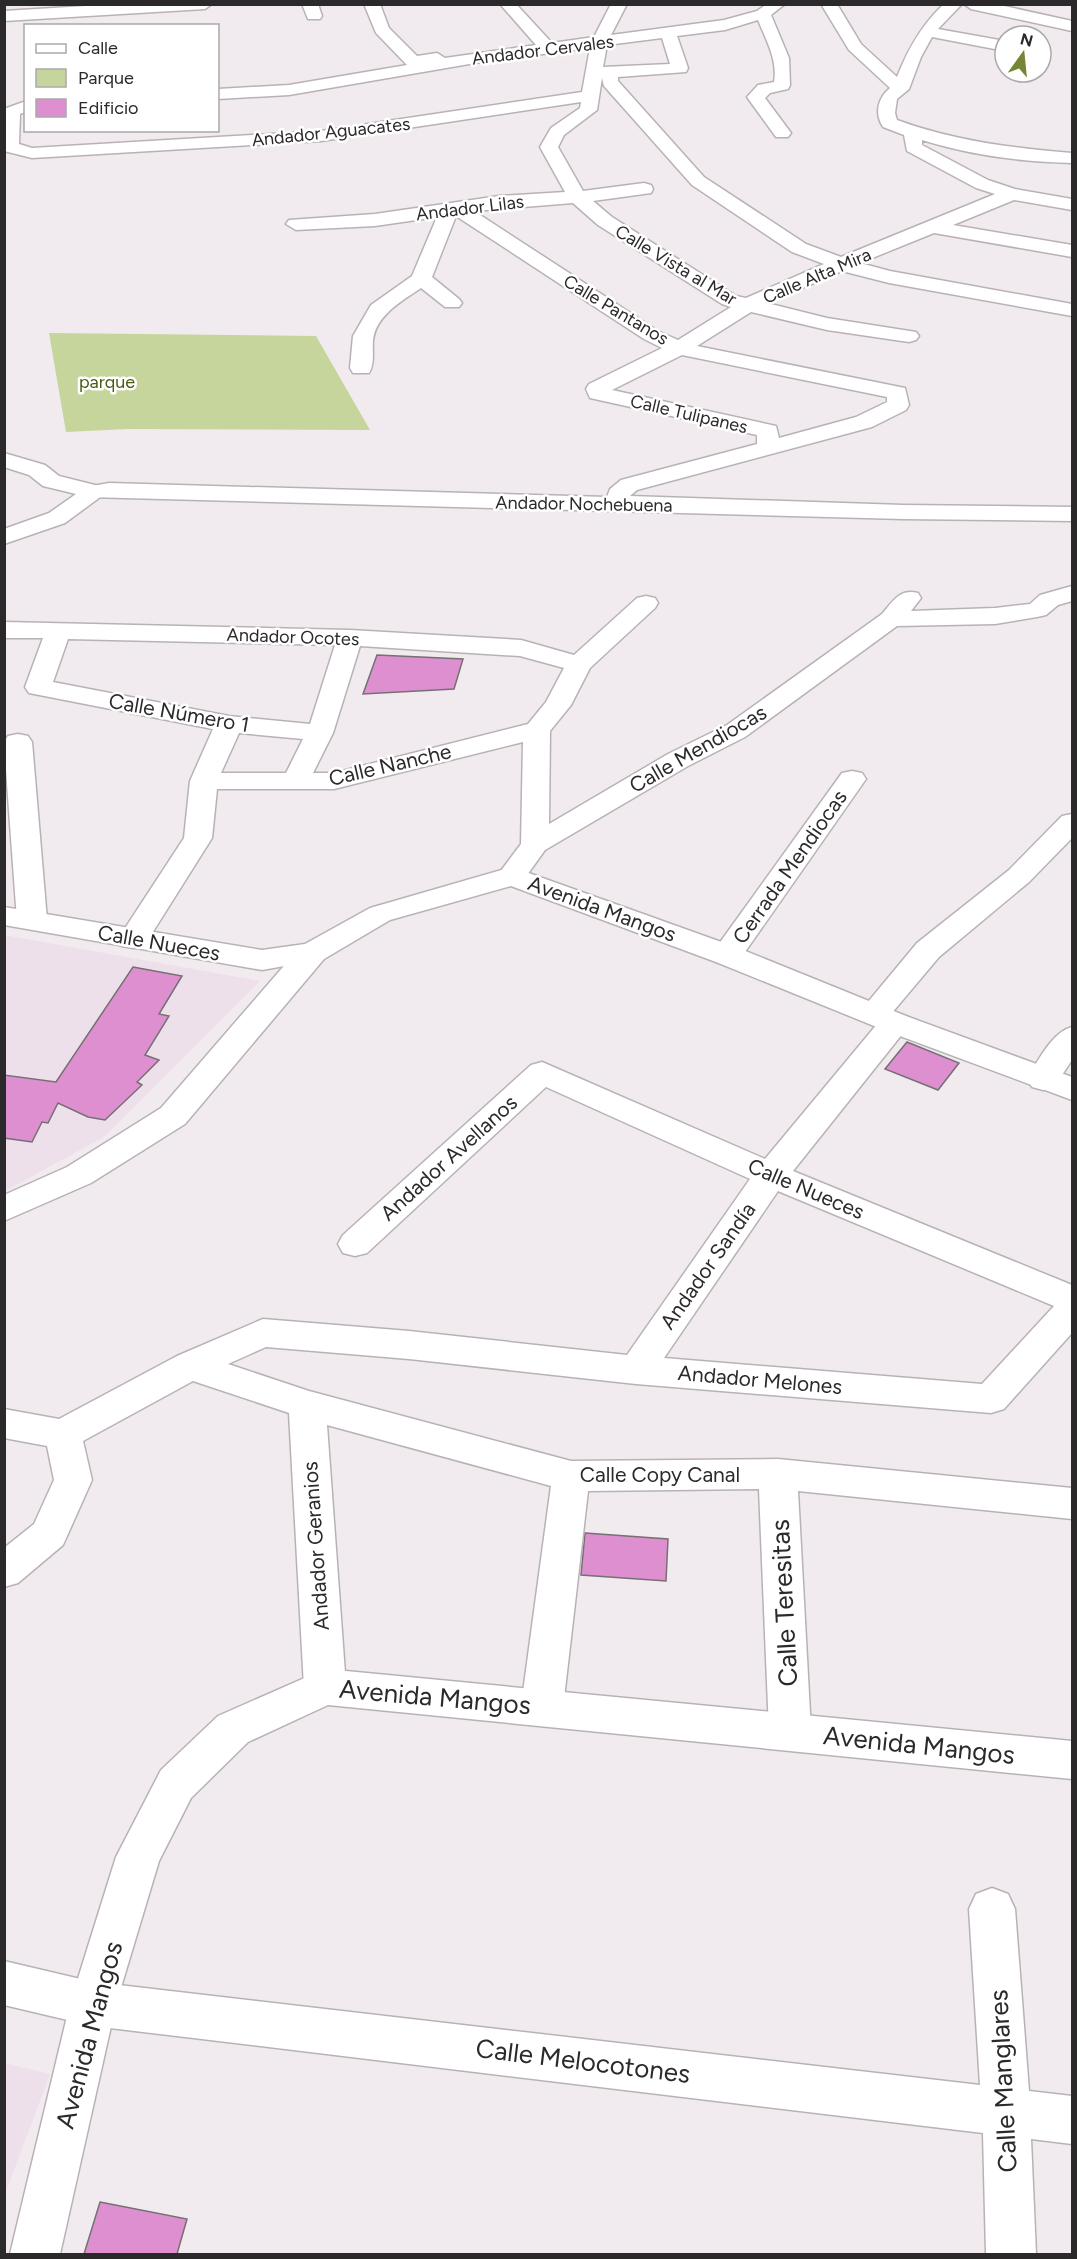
<svg xmlns="http://www.w3.org/2000/svg" width="1077" height="2259" font-family="Figtree,sans-serif">
<style>
.built{fill:#ede0ea}
.green{fill:#c5d59c}
.building{fill:#de8fcf;stroke:#757074;stroke-width:1.5}
.lines{fill:none;stroke-linecap:round;stroke-linejoin:round}
.street-casing{stroke:#b8b2b7;stroke-width:3}
.secondary-casing{stroke:#b8b2b7;stroke-width:3}
.street{fill:#fff;fill-rule:evenodd}
.secondary{fill:#fff;fill-rule:evenodd}
.labels{text-anchor:middle;stroke-width:5;stroke-linejoin:round;paint-order:stroke}
.far-street-label{font-size:18px;fill:#2b292a;stroke:#fff}
.far-park-label{font-size:18px;fill:#4c5a14;stroke:#fff}
.street-label{font-size:21px;fill:#2b292a;stroke:#fff}
.near-street-label{font-size:26px;fill:#2b292a;stroke:#fff}
</style>
<rect width="100%" height="100%" fill="#f1ebef"/>
<!-- built -->
<g class="built">
<polygon points="4,935 260,981 104,1137 5,1191"/>
<polygon points="4,2063 50,2074 5,2194 4,2194"/>
</g>
<!-- green -->
<polygon class="green" points="49,333 316,336 370,430 127,429 66,432"/>
<!-- building -->
<g class="building">
<polygon points="377,655 463,659 454,689 363,694"/>
<polygon points="133,967 182,976 159,1014 169,1016 145,1055 159,1060 137,1082 142,1085 105,1120 88,1117 58,1103 48,1123 42,1122 32,1142 4,1138 4,1075 56,1082"/>
<polygon points="907,1042 959,1063 938,1090 885,1069"/>
<polygon points="585,1533 668,1539 666,1581 581,1575"/>
<polygon points="100,2202 187,2219 177,2254 84,2254"/>
</g>
<g class="lines">
<!-- street casing -->
<g class="street-casing">
<g id="street">
<polygon points="118,4 212,4 205,9 4,21 4,11"/>
<polygon points="302,4 318,4 322,16 320,19 308,19"/>
<path d="M364,4H380L389,28L417,56L437,53L445,58L536,45L500,4H516L552,43L594,37L611,4H627L611,35L724,20L757,11L767,4H785L771,15L789,58L790,85L788,89L770,93L765,98L791,133L788,137H776L747,97L758,85L774,82C778,60 766,40 758,20L725,30L677,36L688,68L686,72L618,77V81L704,177L806,244L841,257L995,194L976,188L907,151L904,135L883,127C874,113 878,98 890,88L849,50L821,4H837L861,44L897,77C908,49 922,24 944,4H962L938,29L1005,41V51L932,37L921,57L909,89L897,99L895,113L897,120C954,141 1012,148 1072,153V163C1022,162 970,155 922,140V145L988,180L1015,189L1072,199V210L1014,200L953,225L1072,245V257L934,233L860,263L890,271L1072,304V316L889,283L842,271L767,303L827,318L916,332L919,336L916,340L909,342L827,330L751,312L697,346L905,388L909,405L906,410L872,427L637,490L630,496L903,505L1072,507V521L903,519L87,497L83,492L87,487L109,483L607,497L610,489L621,480L757,444V435L590,398L586,389L589,384L662,348L644,339L456,216L432,277L459,299L462,303L459,307H445L421,288C402,301 376,315 373,340C372,350 375,364 369,373H353L350,368L353,336L371,305L412,276L437,217L375,226L296,230L286,224L289,220L375,214L499,196L565,192L540,147L551,128L580,108L581,102L321,141L32,158L4,151V109L26,101V112L20,114L19,144L32,148L321,131L582,92L590,48L481,62L289,95L218,99V89L289,85L407,65L376,33ZM662,38L670,64L603,67L607,45ZM602,78L604,86L692,185L792,252L824,264L746,298L736,296L612,217L593,201L651,193L653,189L651,185L644,183L583,191L558,147L564,135L597,110ZM573,203L598,225L722,304L731,307L678,340L658,331L474,211ZM682,355L887,397V402L856,417L779,438L776,426L612,390Z"/>
<polygon points="964,4 995,4 1072,21 1072,31 971,9"/>
<path d="M1072,586V601L1058,605L1046,615L1037,617L995,624L897,626L745,737L688,766L545,850L522,882L512,885L502,882L497,876L521,844L523,742L334,789H217L212,838L144,946L133,948L122,946L118,939L184,838L190,781L213,729L29,693L25,687L43,638H4V622L350,630L521,640L574,655L637,598L646,596L655,598L658,603L655,608L590,668L571,705L550,731L549,824L668,754L727,725L882,614C893,601 900,588 918,593L921,598L911,611L995,608L1030,604L1040,595ZM68,639L335,645L310,724L229,716L53,682ZM360,646L520,656L564,668L546,702L528,724L334,773H313L333,733ZM239,733L303,739L286,773H221Z"/>
<polygon points="18,734 28,736 32,742 47,920 43,926 32,929 21,926 17,920 4,742 8,736"/>
<polygon points="852,771 862,773 866,779 738,962 727,964 716,962 712,955 716,948 842,773"/>
<path d="M1072,814V838L1029,882L939,957L891,1014L906,1016L911,1023L793,1171L1072,1285V1333L1004,1409L991,1413L636,1384L409,1359L266,1347L228,1364L309,1391L571,1461L778,1459L1072,1488V1519L798,1491L811,1731L805,1744L790,1749L775,1744L769,1731L759,1489L588,1491L563,1707L557,1720L542,1725L527,1720L521,1707L551,1486L327,1425L346,1687L340,1700L325,1705L310,1700L304,1687L289,1413L193,1381L83,1441L92,1480L63,1545L18,1583L4,1587V1548L34,1524L54,1480L47,1446L4,1438V1409L59,1419L177,1356L263,1319L409,1331L627,1355L750,1179L546,1087L367,1253L355,1256L343,1253L338,1244L343,1235L531,1065L542,1062L765,1159L878,1023L863,1021L858,1014L917,943L1009,870L1062,816ZM778,1191L1054,1306L982,1384L664,1358Z"/>
<polygon points="313,943 324,945 328,952 324,959 185,1124 91,1183 4,1221 4,1195 67,1167 161,1108 302,945"/>
<path d="M1072,1027V1060L1054,1087L1043,1090L1032,1087L1027,1079C1038,1061 1052,1032 1072,1027Z"/>
<polygon points="992,1888 1008,1894 1015,1909 1029,2091 1072,2096 1072,2144 1031,2139 1036,2254 986,2254 983,2133 93,2026 4,2005 4,1961 93,1982 980,2085 969,1909 976,1894"/>
</g>
</g>
<!-- secondary casing -->
<g class="secondary-casing">
<g id="secondary">
<polygon points="4,453 45,465 59,476 103,487 107,492 65,523 4,544 4,529 49,513 76,494 43,486 29,475 4,467"/>
<polygon points="512,867 738,948 906,1016 1072,1077 1072,1100 884,1030 716,962 511,886 390,920 324,959 262,970 4,925 4,907 262,950 305,944 370,908"/>
<polygon points="325,1669 1072,1741 1072,1779 328,1705 248,1742 191,1798 159,1861 116,2004 60,2254 10,2254 70,2004 116,1857 161,1770 218,1716"/>
</g>
</g>
<!-- street -->
<use href="#street" class="street"/>
<!-- secondary -->
<use href="#secondary" class="secondary"/>
</g>
<g class="labels">
<!-- far-street labels -->
<g class="far-street-label">
<text transform="translate(543 50) rotate(-7)" y="6">Andador Cervales</text>
<text transform="translate(331 132) rotate(-6)" y="6">Andador Aguacates</text>
<text transform="translate(470 208) rotate(-7)" y="6">Andador Lilas</text>
<text transform="translate(676 265) rotate(31)" y="6">Calle Vista al Mar</text>
<text transform="translate(817 276) rotate(-23)" y="6">Calle Alta Mira</text>
<text transform="translate(616 310) rotate(31)" y="6">Calle Pantanos</text>
<text transform="translate(689 414) rotate(13)" y="6">Calle Tulipanes</text>
<text transform="translate(584 504) rotate(1)" y="6">Andador Nochebuena</text>
<text transform="translate(293 637) rotate(2)" y="6">Andador Ocotes</text>
</g>
<!-- far-park labels -->
<g class="far-park-label">
<text x="107" y="388">parque</text>
</g>
<!-- street labels -->
<g class="street-label">
<text transform="translate(179 713) rotate(10)" y="7">Calle Número 1</text>
<text transform="translate(698 749) rotate(-30)" y="7">Calle Mendiocas</text>
<text transform="translate(390 765) rotate(-13)" y="7">Calle Nanche</text>
<text transform="translate(790 867) rotate(-55)" y="7">Cerrada Mendiocas</text>
<text transform="translate(602 909) rotate(20)" y="7">Avenida Mangos</text>
<text transform="translate(159 943) rotate(10)" y="7">Calle Nueces</text>
<text transform="translate(449 1158) rotate(-42)" y="7">Andador Avellanos</text>
<text transform="translate(806 1189) rotate(23)" y="7">Calle Nueces</text>
<text transform="translate(708 1266) rotate(-55)" y="7">Andador Sandía</text>
<text transform="translate(760 1380) rotate(5)" y="7">Andador Melones</text>
<text x="660" y="1482">Calle Copy Canal</text>
<text transform="translate(316 1546) rotate(-94)" y="7">Andador Geranios</text>
</g>
<!-- near-street labels -->
<g class="near-street-label">
<text transform="translate(784 1603) rotate(-93)" y="9">Calle Teresitas</text>
<text transform="translate(435 1697) rotate(5)" y="9">Avenida Mangos</text>
<text transform="translate(919 1745) rotate(6)" y="9">Avenida Mangos</text>
<text transform="translate(89 2035) rotate(-75)" y="9">Avenida Mangos</text>
<text transform="translate(583 2061) rotate(7)" y="9">Calle Melocotones</text>
<text transform="translate(1003 2081) rotate(-93)" y="9">Calle Manglares</text>
</g>
</g>
<!-- border -->
<rect width="1077" height="2259" fill="none" stroke="#2b292a" stroke-width="12"/>
<!-- legend -->
<rect x="24" y="24" width="195" height="108" fill="#ffffff" stroke="#aaa9aa" stroke-width="1.5"/>
<rect x="36" y="44" width="30" height="9" fill="#ffffff" stroke="#aaa9aa" stroke-width="1.5"/>
<text x="78" y="54" font-size="18" fill="#2b292a">Calle</text>
<rect x="36" y="69" width="30" height="18" fill="#c5d59c" stroke="#aaa9aa" stroke-width="1.5"/>
<text x="78" y="84" font-size="18" fill="#2b292a">Parque</text>
<rect x="36" y="99" width="30" height="18" fill="#de8fcf" stroke="#aaa9aa" stroke-width="1.5"/>
<text x="78" y="114" font-size="18" fill="#2b292a">Edificio</text>
<!-- north arrow -->
<g transform="translate(1023 54) rotate(15)"><circle r="28" fill="#ffffff" stroke="#aaa9aa" stroke-width="1.5"/>
<path d="M0-4.5L10 22L0 15L-10 22Z" fill="#758737"/>
<text y="-9" font-size="16" font-weight="bold" text-anchor="middle" fill="#2b292a">N</text>
</g>
</svg>
